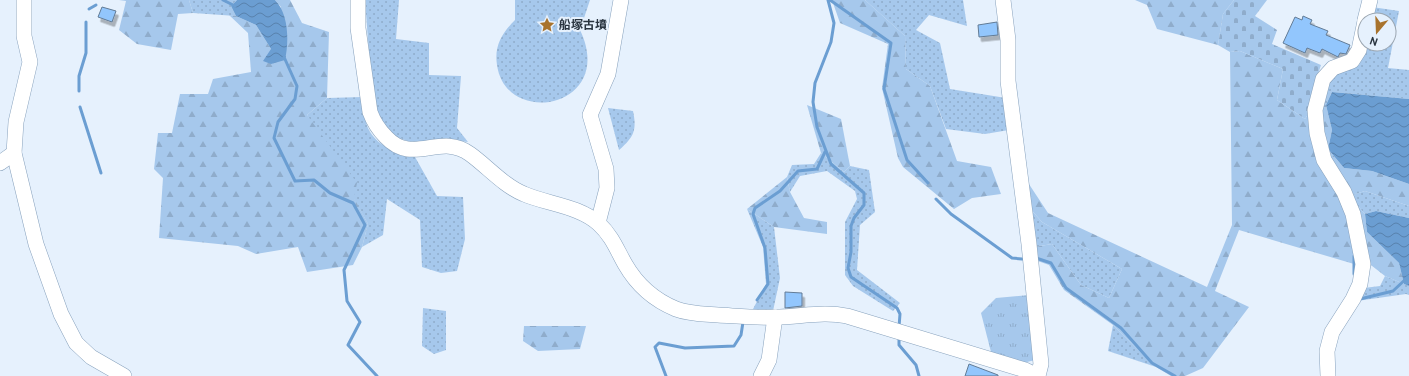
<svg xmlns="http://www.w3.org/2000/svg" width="1409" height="376" font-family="Overpass,'Noto Sans JP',sans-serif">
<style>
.grass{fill:url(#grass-dots)}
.forest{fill:url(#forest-firs)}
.cemetery{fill:url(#cemetery-stones)}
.park{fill:url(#park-tufts)}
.water{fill:url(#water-waves)}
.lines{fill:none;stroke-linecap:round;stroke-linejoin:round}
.stream{stroke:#6b9ed2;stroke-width:3}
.building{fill:#92c6fd;stroke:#627b95;filter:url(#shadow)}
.minor-casing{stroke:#88a2bd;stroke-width:16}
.minor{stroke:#fff;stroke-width:15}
.labels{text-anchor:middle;stroke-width:4;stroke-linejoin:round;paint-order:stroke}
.poi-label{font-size:12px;font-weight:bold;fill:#2a3540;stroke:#e6f1fd;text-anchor:start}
</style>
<defs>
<pattern id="grass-dots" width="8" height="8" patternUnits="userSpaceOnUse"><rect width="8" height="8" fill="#a6c8ec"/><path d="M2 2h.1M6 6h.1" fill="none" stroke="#8faccb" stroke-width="1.8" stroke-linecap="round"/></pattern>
<pattern id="forest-firs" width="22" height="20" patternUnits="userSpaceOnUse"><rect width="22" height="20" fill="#a6c8ec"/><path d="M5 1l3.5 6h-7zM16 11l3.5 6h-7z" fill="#8faccb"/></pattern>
<pattern id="cemetery-stones" width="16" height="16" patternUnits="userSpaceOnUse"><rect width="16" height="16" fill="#a6c8ec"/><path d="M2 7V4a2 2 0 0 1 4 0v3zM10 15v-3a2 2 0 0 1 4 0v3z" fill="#8faccb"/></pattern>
<pattern id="park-tufts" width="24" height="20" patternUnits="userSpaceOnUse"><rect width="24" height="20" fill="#a6c8ec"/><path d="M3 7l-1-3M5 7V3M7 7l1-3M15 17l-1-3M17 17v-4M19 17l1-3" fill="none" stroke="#8faccb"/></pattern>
<pattern id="water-waves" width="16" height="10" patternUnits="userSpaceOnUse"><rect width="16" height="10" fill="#6b9ed2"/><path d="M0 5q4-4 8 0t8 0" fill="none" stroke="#5882ac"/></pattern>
<filter id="shadow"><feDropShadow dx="2.5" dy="4.5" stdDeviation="0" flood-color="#0004"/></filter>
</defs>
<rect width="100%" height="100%" fill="#e6f1fd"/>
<!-- grass -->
<g class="grass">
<polygon points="189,0 237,0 231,6 236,16 193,13"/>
<polygon points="365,0 399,0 396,39 429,43 429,75 461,76 457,128 468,142 446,139 415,144 397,137 383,127 373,107"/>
<path d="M515,0H590L580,30C617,107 506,129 497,65C494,46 502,33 515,20Z"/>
<polygon points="865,0 963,0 967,26 929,15 916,30 940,43 950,89 1006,98 1009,130 985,134 946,129 930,86 906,69 905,36"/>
<polygon points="1372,7 1399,11 1388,68 1409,70 1409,99 1332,92 1326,105 1313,106 1333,72 1359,65 1368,44 1389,44 1389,20 1371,20"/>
<path d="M363,97C365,106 364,120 368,128C377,147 396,152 415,157L437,196L463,197L465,239L457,271L441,273L422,267L420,220L387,199L383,235L362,247L368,224L307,115L327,98Z"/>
<path d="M608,108L633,111C637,130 634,137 619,150Z"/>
<polygon points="821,153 844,172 850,166 869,170 875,212 860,225 857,270 900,303 893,311 853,286 845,275 845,222 857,199 855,191 827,171 800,176 790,192 787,177 792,165 814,164"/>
<polygon points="1365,191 1409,206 1409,218 1376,211 1365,214 1349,196"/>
<polygon points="1027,205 1042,222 1122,269 1109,298 1081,285 1052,244 1034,247"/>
<polygon points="747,209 774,227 780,278 773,311 752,311 766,284 763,247"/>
<polygon points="1385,276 1409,286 1409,295 1406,294 1357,301 1364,288 1380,286"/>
<polygon points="423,308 446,311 446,350 434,354 422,346"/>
<polygon points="1113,325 1156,367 1108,351"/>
</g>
<!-- forest -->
<g class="forest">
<polygon points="119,0 189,0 193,13 178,14 171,50 137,44 119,30 126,1"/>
<polygon points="275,0 290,0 302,23 329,32 327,98 307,115 357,183 354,198 368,224 362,247 353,265 307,272 298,247 256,254 238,246 159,238 163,178 154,169 158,133 172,133 180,94 208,94 213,79 251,72 248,33 229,15 236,16 256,25 271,49 271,64 281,7"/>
<polygon points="832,0 865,0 905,36 906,69 930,86 957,161 991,167 1001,194 972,198 954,209 903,167 898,158 882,88 888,44 840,23"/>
<polygon points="1135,0 1234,0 1223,14 1218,45 1157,29 1147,5"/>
<polygon points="1240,51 1283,69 1277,100 1305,119 1313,106 1326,105 1332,130 1328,149 1344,168 1372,171 1409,184 1409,206 1365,191 1349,196 1365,214 1367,232 1399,263 1404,284 1385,276 1367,262 1354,264 1239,230 1215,291 1249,307 1203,368 1185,376 1171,376 1156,367 1113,325 1064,290 1049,265 1035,260 1034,247 1052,244 1081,285 1109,298 1122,269 1042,222 1027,205 1023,175 1048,213 1207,287 1232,225 1230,52"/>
<polygon points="807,105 841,119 850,166 844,172 821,153"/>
<polygon points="787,177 790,192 804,218 827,222 827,234 774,227 747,209"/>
<polygon points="524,326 586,326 580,349 538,351 523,341"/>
</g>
<!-- cemetery -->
<polygon class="cemetery" points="1234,0 1267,0 1255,16 1277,30 1272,44 1321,65 1315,83 1313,106 1305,119 1277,100 1283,69 1240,51 1230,52 1218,45 1223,14"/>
<!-- park -->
<polygon class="park" points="1029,295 1035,360 1023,363 991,352 981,313 996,298"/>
<!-- water -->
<g class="water">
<path d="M237,0H275C289,14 289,42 285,60L271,64L263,61L271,49L256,25L236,16L231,6Z"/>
<polygon points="1332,92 1409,99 1409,184 1372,171 1344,168 1328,149 1332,130 1326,105"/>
<polygon points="1376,211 1409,218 1409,286 1404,284 1399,263 1367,232 1365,214"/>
</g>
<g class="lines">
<!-- stream -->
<g class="stream">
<polyline points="223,0 235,6"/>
<polyline points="828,0 834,23 831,42 815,83 813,102 817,127 831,164 864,193 864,205 854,218 851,226 851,252 848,268 851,277 897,308 900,314 899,327"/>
<polyline points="830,0 891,43 884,89 907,160 928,183"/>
<polyline points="89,9 96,5"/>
<polyline points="284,57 297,86 295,99 278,122 274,138 295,181 314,180 330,193 353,203 365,225 344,270 347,301 360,322 348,345 377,376"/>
<polyline points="79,91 79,76 86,53 86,22"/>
<polyline points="80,107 101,173"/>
<polyline points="936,199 951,214 1012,258 1022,259"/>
<polyline points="1354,256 1354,274"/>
<polyline points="1036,258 1051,263 1066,288 1121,328 1152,363 1175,376"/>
<polyline points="1360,299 1393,291 1409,276"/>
<polyline points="757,300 768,284 765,248 753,214 755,208 780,191 798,171 817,169 825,152"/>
<polyline points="899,337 899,345 916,365 919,376"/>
<polyline points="666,376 655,347 659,343 685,348 734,346 741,335 743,322"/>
</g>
</g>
<!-- building -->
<g class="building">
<polygon points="102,7 116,11 112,22 98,17"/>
<polygon points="1303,16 1312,20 1310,24 1328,31 1326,35 1350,45 1346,54 1340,53 1338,57 1322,49 1320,53 1307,48 1305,53 1283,43 1295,17 1302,20"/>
<polygon points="997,22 998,35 979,37 978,25"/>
<polygon points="785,292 802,293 802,306 785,308"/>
<polygon points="969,364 998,375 998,376 965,376"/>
</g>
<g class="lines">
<!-- minor casing -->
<g class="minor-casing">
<g id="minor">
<polyline points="24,0 24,36 30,62 16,122 14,153 36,244 61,314 76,343 91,357 124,376"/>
<path d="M358,0V28L370,112C374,123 378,129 386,137C413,166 440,132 470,154C488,167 504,186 524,194C547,204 580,206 599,224C612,236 617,250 625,264C637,285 654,300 676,309C689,314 704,314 718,315C737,316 756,318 775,317C800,317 823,311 847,316L1025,370L1037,376"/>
<polyline points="1003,0 1008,40 1008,81 1029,244 1041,364 1038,376"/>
<polyline points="1365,20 1370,0"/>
<polyline points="0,163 14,153"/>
<polyline points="598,223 607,188 606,169 590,115 608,74 621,0"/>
<polyline points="761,376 769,360 775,317"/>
<polyline points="1328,376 1327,351 1332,332 1353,299 1360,284 1363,264 1353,214 1344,192 1324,160 1317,133 1315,110 1323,79 1333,68 1352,61 1359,50 1365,21"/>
</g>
</g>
<!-- minor -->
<use href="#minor" class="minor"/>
</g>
<!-- icons -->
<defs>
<g id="sight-bare" transform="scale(1.2)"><path d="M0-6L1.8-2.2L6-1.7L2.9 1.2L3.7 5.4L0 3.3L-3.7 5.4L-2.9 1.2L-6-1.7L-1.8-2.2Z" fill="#a8732d" stroke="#e6f1fd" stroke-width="2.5" paint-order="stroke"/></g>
</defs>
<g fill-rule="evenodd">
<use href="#sight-bare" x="547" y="25"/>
</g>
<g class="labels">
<!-- poi labels -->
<g class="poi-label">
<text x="559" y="29">船塚古墳</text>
</g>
</g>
<!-- north arrow -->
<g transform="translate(1377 32) rotate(199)"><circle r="19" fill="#e6f1fd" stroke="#9ba6b1"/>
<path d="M0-3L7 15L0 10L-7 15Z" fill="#a8732d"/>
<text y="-6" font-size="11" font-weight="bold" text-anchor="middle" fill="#2a3540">N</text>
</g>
</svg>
